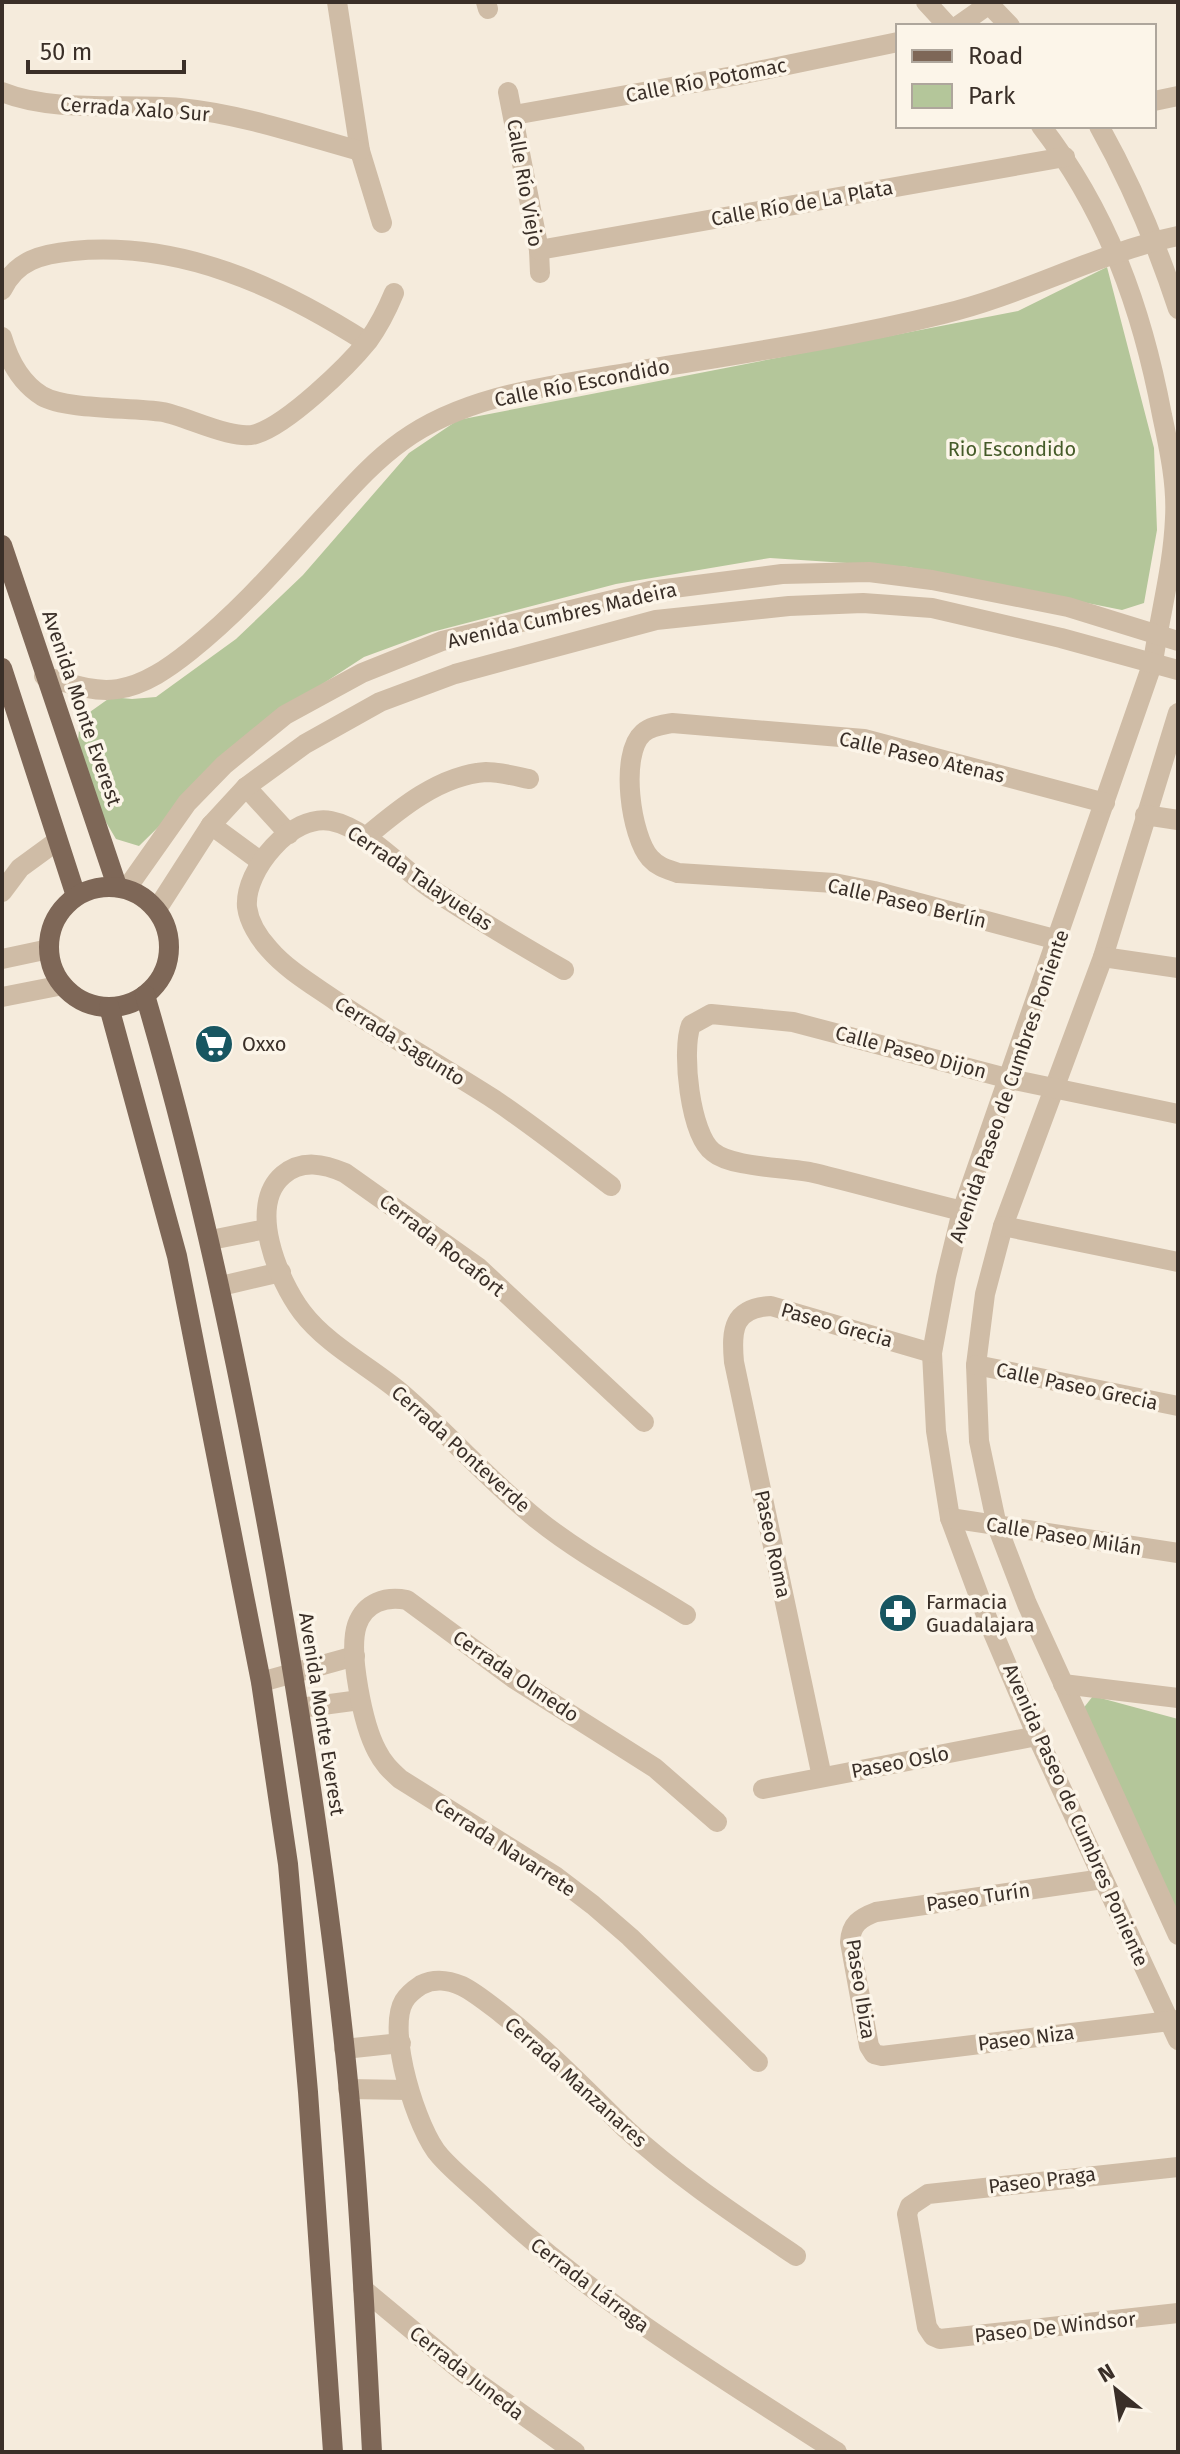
<svg xmlns="http://www.w3.org/2000/svg" width="1180" height="2454" font-family="'Fira Sans',sans-serif">
<style>
.green{fill:#b4c69a}
.lines{fill:none;stroke-linecap:round;stroke-linejoin:round}
.minor{stroke:#cfbca6;stroke-width:20}
.major{stroke:#7e6757;stroke-width:20}
.labels{text-anchor:middle;stroke-width:7;stroke-linejoin:round;paint-order:stroke}
.street-label{font-size:20px;fill:#3a2f28;stroke:#fcf5e9}
.park-label{font-size:20px;fill:#455b29;stroke:#fcf5e9}
.poi-label{font-size:20px;fill:#3a2f28;stroke:#fcf5e9;text-anchor:start}
</style>
<rect width="100%" height="100%" fill="#f5ebdc"/>
<!-- green -->
<g class="green">
<polygon points="1107,267 1154,448 1157,530 1144,603 1122,610 908,567 770,558 616,584 432,632 364,657 301,698 242,745 139,846 116,839 94,802 77,752 80,719 111,697 132,699 156,697 236,639 303,575 409,453 458,420 1018,311"/>
<polygon points="1093,1696 1178,1719 1178,1925 1078,1715"/>
</g>
<g class="lines">
<!-- minor -->
<g class="minor">
<polyline points="337,2 360,151 382,223"/>
<polyline points="486,2 488,9"/>
<polyline points="926,2 948,26"/>
<polyline points="987,2 1010,26"/>
<polyline points="958,26 992,2"/>
<path d="M2,92C54,113 124,103 180,108C241,114 302,135 360,151"/>
<polyline points="508,92 539,250 540,273"/>
<polyline points="1154,101 1178,96"/>
<polyline points="514,115 739,75 898,42"/>
<path d="M1041,126C1108,213 1142,309 1162,415C1169,448 1177,484 1175,518C1173,567 1160,614 1153,662L962,1211L946,1277L932,1353L936,1431L950,1518L989,1623L1037,1736L1178,2040"/>
<path d="M1099,126C1132,185 1157,245 1178,309"/>
<polyline points="539,250 1065,157"/>
<path d="M2,290C16,260 42,254 73,251C181,241 278,286 366,342"/>
<path d="M2,337C9,361 21,383 42,396C66,410 132,407 163,412C188,417 233,441 256,434C288,424 347,367 368,341C379,326 387,310 394,293"/>
<path d="M44,676C68,683 93,693 118,689C145,685 170,667 190,651C239,612 279,566 320,521C346,493 371,463 402,441C468,393 559,385 637,371C739,354 843,339 943,314C1023,295 1097,253 1178,236"/>
<polyline points="1178,713 1103,957 1003,1226 985,1294 976,1365 979,1441 997,1526 1027,1604 1178,1935"/>
<polyline points="246,787 289,834"/>
<polyline points="1145,815 1178,820"/>
<polyline points="211,825 260,861"/>
<path d="M366,837C399,809 440,775 486,772C500,772 515,776 529,779"/>
<polyline points="127,888 187,803 224,765 285,715 362,673 442,641 650,591 782,574 869,572 932,580 1068,607 1178,641"/>
<polyline points="2,892 20,868 57,841"/>
<polyline points="157,909 211,825 246,787 305,744 380,702 455,674 656,620 789,606 863,603 932,608 1061,638 1178,670"/>
<path d="M1058,940L874,891L834,883L678,873C667,869 658,867 650,858C631,837 619,754 643,733C651,726 662,725 672,723L864,739L1105,803"/>
<polyline points="1103,957 1178,968"/>
<polyline points="2,959 49,949"/>
<path d="M564,970C519,944 474,918 430,888C401,868 366,828 331,821C292,813 244,870 247,907C249,922 259,938 269,949C287,970 313,985 336,1001C388,1036 442,1066 495,1100C535,1127 573,1157 611,1186"/>
<polyline points="2,997 63,985"/>
<path d="M962,1211C913,1199 863,1185 814,1173C788,1167 732,1168 713,1152C690,1135 681,1050 691,1025L711,1014L793,1022L1010,1079L1178,1114"/>
<polyline points="1003,1226 1178,1262"/>
<polyline points="211,1240 266,1229"/>
<polyline points="221,1286 281,1272"/>
<polyline points="976,1365 1178,1406"/>
<path d="M644,1422L479,1268L345,1173C324,1164 302,1159 283,1175C247,1206 278,1280 302,1312C327,1345 369,1366 400,1392C448,1433 489,1481 538,1520C583,1556 637,1584 686,1615"/>
<polyline points="950,1518 1178,1553"/>
<polyline points="261,1682 355,1656"/>
<polyline points="1063,1684 1178,1698"/>
<polyline points="300,1708 360,1700"/>
<path d="M822,1777L734,1362C731,1329 733,1308 771,1306L932,1353"/>
<polyline points="763,1789 1037,1736"/>
<path d="M717,1822L655,1768L513,1678L407,1600C386,1596 365,1602 357,1625C348,1652 363,1725 377,1751C383,1763 390,1770 400,1779L555,1876L593,1905L630,1937L758,2062"/>
<path d="M1103,1879L876,1912C860,1918 851,1924 850,1942L869,2046L874,2054L882,2056L1178,2020"/>
<polyline points="344,2049 401,2043"/>
<polyline points="348,2089 408,2090"/>
<polyline points="1178,2167 928,2194 910,2206 907,2214 927,2327 933,2336 940,2339 1178,2313"/>
<path d="M796,2256C737,2216 678,2177 626,2129C585,2089 547,2049 502,2014C489,2004 476,1993 462,1986C448,1980 435,1978 421,1985C415,1989 408,1994 404,2001C386,2031 417,2131 440,2156C454,2172 472,2186 488,2201C593,2300 716,2374 837,2452"/>
<polyline points="363,2289 464,2373 575,2452"/>
</g>
<!-- major -->
<g class="major">
<polyline points="2,545 117,886"/>
<polyline points="2,668 76,896"/>
<circle cx="109" cy="947" r="60"/>
<path d="M145,995C201,1186 241,1379 276,1574C304,1733 328,1892 345,2052C359,2185 365,2319 372,2452"/>
<polyline points="109,1007 177,1256 261,1682 288,1864 308,2092 333,2452"/>
</g>
</g>
<!-- icons -->
<defs>
<g id="supermarket-disc" transform="scale(2)"><circle r="9.5" fill="#185661" stroke="#fcf5e9"/><path d="M-6-5.5h2.5l.6 2H6L4.5 2H-2.5L-4.4-4H-6ZM-1.5 3.2a1.3 1.3 0 1 0 .1 0ZM3 3.2a1.3 1.3 0 1 0 .1 0Z" fill="#fff"/></g>
<g id="pharmacy-disc" transform="scale(2)"><circle r="9.5" fill="#185661" stroke="#fcf5e9"/><path d="M-2-6h4v4h4v4h-4v4h-4v-4h-4v-4h4Z" fill="#fff"/></g>
</defs>
<g fill-rule="evenodd">
<use href="#supermarket-disc" x="214" y="1044"/>
<use href="#pharmacy-disc" x="898" y="1613"/>
</g>
<g class="labels">
<!-- street labels -->
<g class="street-label">
<text transform="translate(706 80) rotate(-11)" y="7">Calle Río Potomac</text>
<text transform="translate(135 109) rotate(4)" y="7">Cerrada Xalo Sur</text>
<text transform="translate(525 183) rotate(80)" y="7">Calle Río Viejo</text>
<text transform="translate(802 203) rotate(-10)" y="7">Calle Río de La Plata</text>
<text transform="translate(582 383) rotate(-11)" y="7">Calle Río Escondido</text>
<text transform="translate(562 615) rotate(-13)" y="7">Avenida Cumbres Madeira</text>
<text transform="translate(82 708) rotate(71)" y="7">Avenida Monte Everest</text>
<text transform="translate(922 757) rotate(13)" y="7">Calle Paseo Atenas</text>
<text transform="translate(420 878) rotate(34)" y="7">Cerrada Talayuelas</text>
<text transform="translate(907 903) rotate(13)" y="7">Calle Paseo Berlín</text>
<text transform="translate(400 1041) rotate(32)" y="7">Cerrada Sagunto</text>
<text transform="translate(911 1052) rotate(15)" y="7">Calle Paseo Dijon</text>
<text transform="translate(1009 1086) rotate(-71)" y="7">Avenida Paseo de Cumbres Poniente</text>
<text transform="translate(442 1245) rotate(38)" y="7">Cerrada Rocafort</text>
<text transform="translate(837 1325) rotate(16)" y="7">Paseo Grecia</text>
<text transform="translate(1077 1386) rotate(12)" y="7">Calle Paseo Grecia</text>
<text transform="translate(461 1449) rotate(42)" y="7">Cerrada Ponteverde</text>
<text transform="translate(1064 1536) rotate(9)" y="7">Calle Paseo Milán</text>
<text transform="translate(773 1544) rotate(78)" y="7">Paseo Roma</text>
<text transform="translate(516 1676) rotate(34)" y="7">Cerrada Olmedo</text>
<text transform="translate(322 1714) rotate(81)" y="7">Avenida Monte Everest</text>
<text transform="translate(900 1762) rotate(-11)" y="7">Paseo Oslo</text>
<text transform="translate(1076 1815) rotate(66)" y="7">Avenida Paseo de Cumbres Poniente</text>
<text transform="translate(505 1847) rotate(33)" y="7">Cerrada Navarrete</text>
<text transform="translate(978 1897) rotate(-8)" y="7">Paseo Turín</text>
<text transform="translate(861 1989) rotate(81)" y="7">Paseo Ibiza</text>
<text transform="translate(1026 2038) rotate(-7)" y="7">Paseo Niza</text>
<text transform="translate(576 2082) rotate(42)" y="7">Cerrada Manzanares</text>
<text transform="translate(1042 2180) rotate(-7)" y="7">Paseo Praga</text>
<text transform="translate(590 2285) rotate(37)" y="7">Cerrada Lárraga</text>
<text transform="translate(1055 2327) rotate(-6)" y="7">Paseo De Windsor</text>
<text transform="translate(467 2373) rotate(38)" y="7">Cerrada Juneda</text>
</g>
<!-- park labels -->
<g class="park-label">
<text x="1012" y="456">Rio Escondido</text>
</g>
<!-- poi labels -->
<g class="poi-label">
<text x="242" y="1051">Oxxo</text>
<text x="926" y="1609">Farmacia<tspan x="926" dy="23">Guadalajara</tspan></text>
</g>
</g>
<!-- border -->
<rect width="1180" height="2454" fill="none" stroke="#3a2f28" stroke-width="8"/>
<!-- legend -->
<rect x="896" y="24" width="260" height="104" fill="#fcf5e9" stroke="#aea69c" stroke-width="2"/>
<rect x="912" y="50" width="40" height="12" fill="#7e6757" stroke="#aea69c" stroke-width="2"/>
<text x="968" y="64" font-size="24" fill="#3a2f28">Road</text>
<rect x="912" y="84" width="40" height="24" fill="#b4c69a" stroke="#aea69c" stroke-width="2"/>
<text x="968" y="104" font-size="24" fill="#3a2f28">Park</text>
<!-- north arrow -->
<g transform="translate(1116 2390) rotate(330)" stroke="#fcf5e9" stroke-width="6" paint-order="stroke">
<path d="M0-6L14 30L0 20L-14 30Z" fill="#3a2f28"/>
<text y="-12" font-size="22" font-weight="bold" text-anchor="middle" fill="#3a2f28">N</text>
</g>
<!-- scale -->
<path d="M28 60v12h156v-12" fill="none" stroke="#3a2f28" stroke-width="4"/>
<text x="40" y="60" font-size="24" fill="#3a2f28" stroke="#fcf5e9" stroke-width="6" paint-order="stroke">50 m</text>
</svg>
